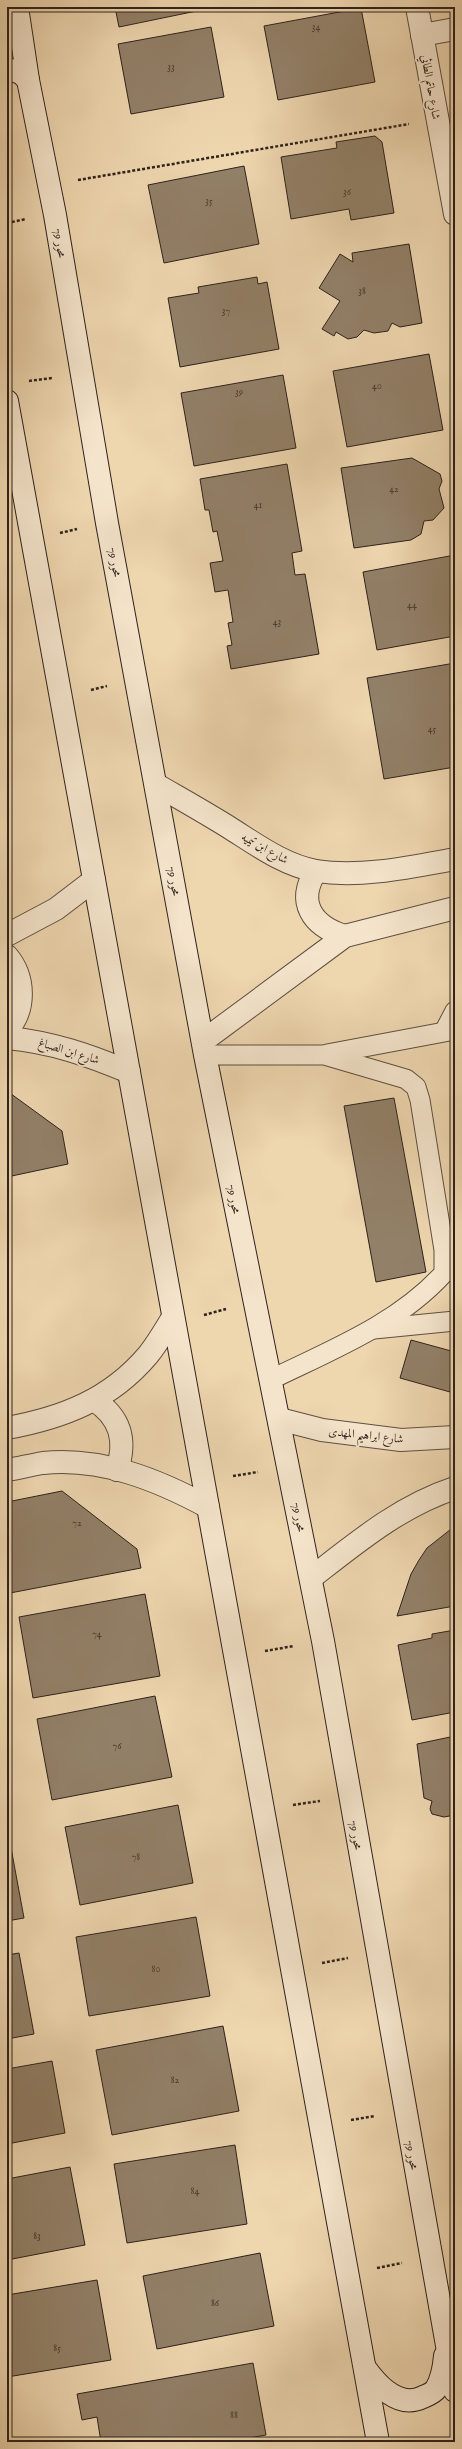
<svg xmlns="http://www.w3.org/2000/svg" width="462" height="2449" font-family="'IM FELL English',Amiri,serif">
<style>
.building{fill:#928068;stroke:#2e221c}
.lines{fill:none;stroke-linecap:round;stroke-linejoin:round}
.service-casing{stroke:#5e4f41;stroke-width:21}
.minor-casing{stroke:#5e4f41;stroke-width:24}
.tertiary-casing{stroke:#5e4f41;stroke-width:24}
.secondary-casing{stroke:#2e221c;stroke-width:24}
.path{stroke:#2e221c;stroke-width:2.5;stroke-dasharray:3 2;stroke-linecap:butt}
.service{stroke:#f4e4cb;stroke-width:19}
.minor{stroke:#f4e4cb;stroke-width:22}
.tertiary{stroke:#f4e4cb;stroke-width:22}
.secondary{stroke:#f4e4cb;stroke-width:22}
.labels{text-anchor:middle;stroke-width:3.5;stroke-linejoin:round;paint-order:stroke}
.number-label{font-size:10px;fill:#473a2f}
.street-label{font-size:12px;fill:#2e221c;stroke:#f4e4cb}
</style>
<rect width="100%" height="100%" fill="#eed6af"/>
<filter id="stains"><feTurbulence type="fractalNoise" baseFrequency=".005" numOctaves="4"/><feColorMatrix values="0 0 0 0 .2 0 0 0 0 .09 0 0 0 0 .02 0 0 0 .5 -.17"/></filter>
<radialGradient id="worn" r=".72"><stop offset=".6" stop-color="#630" stop-opacity="0"/><stop offset="1" stop-color="#630" stop-opacity=".3"/></radialGradient>
<!-- building -->
<g class="building">
<polygon points="115,7 216,7 119,27"/>
<polygon points="361,8 375,82 278,100 264,26"/>
<polygon points="211,27 224,97 131,114 118,44"/>
<polygon points="375,136 382,142 394,213 351,220 349,209 291,219 281,157 337,148 336,142"/>
<polygon points="244,166 259,244 164,263 148,185"/>
<polygon points="409,244 422,323 400,327 392,323 388,331 374,333 364,330 357,337 348,339 336,332 334,336 322,329 340,301 319,288 340,254 353,262 352,253"/>
<polygon points="257,277 258,284 267,282 279,349 180,367 168,298 199,293 198,287"/>
<polygon points="429,354 443,430 347,447 333,371"/>
<polygon points="283,375 296,448 194,466 181,393"/>
<polygon points="412,458 440,474 442,481 439,489 444,508 433,520 424,521 421,534 411,540 354,548 341,468"/>
<polygon points="287,464 302,551 292,553 295,575 305,574 319,654 231,669 227,646 232,645 228,623 233,622 228,590 215,592 210,563 223,561 217,531 213,532 209,510 205,510 200,479"/>
<polygon points="455,555 455,636 377,650 363,572"/>
<polygon points="455,663 455,767 384,779 367,678"/>
<polygon points="7,1091 62,1131 68,1164 7,1177"/>
<polygon points="394,1098 426,1272 376,1282 344,1106"/>
<polygon points="411,1340 455,1352 455,1372 450,1392 400,1378"/>
<polygon points="62,1491 137,1549 141,1568 10,1593 7,1578 7,1502"/>
<polygon points="455,1526 455,1606 397,1616 411,1574 419,1560 427,1548"/>
<polygon points="145,1594 160,1676 33,1698 19,1617"/>
<polygon points="455,1630 455,1712 412,1720 398,1645 432,1638 432,1634"/>
<polygon points="155,1696 172,1777 52,1800 37,1719"/>
<polygon points="455,1736 455,1815 444,1817 432,1814 430,1809 432,1801 424,1798 417,1744"/>
<polygon points="178,1805 193,1883 80,1905 65,1827"/>
<polygon points="9,1837 24,1918 7,1921 7,1838"/>
<polygon points="196,1917 210,1996 89,2016 76,1937"/>
<polygon points="19,1953 34,2034 7,2039 7,1955"/>
<polygon points="223,2026 239,2111 112,2135 96,2050"/>
<polygon points="52,2061 65,2133 7,2144 7,2069"/>
<polygon points="235,2145 247,2224 127,2243 114,2164"/>
<polygon points="70,2167 85,2245 7,2260 7,2179"/>
<polygon points="260,2253 274,2326 157,2349 143,2276"/>
<polygon points="97,2280 111,2360 7,2377 7,2295"/>
<polygon points="253,2363 266,2435 227,2442 101,2442 97,2417 82,2420 77,2394"/>
</g>
<g class="lines">
<!-- service casing -->
<g class="service-casing">
<g id="service">
<polyline points="445,1030 455,1011"/>
<polyline points="327,1054 455,1030"/>
<path d="M205,1055H324L406,1079L416,1087L420,1100L444,1250V1273C398,1324 331,1350 270,1380"/>
<polyline points="374,1329 455,1321"/>
</g>
</g>
<!-- minor casing -->
<g class="minor-casing">
<g id="minor">
<polyline points="422,35 455,29"/>
<path d="M94,1400C120,1417 127,1440 117,1470"/>
<path d="M7,1428C62,1418 110,1400 148,1355C157,1344 165,1330 173,1317"/>
<path d="M7,1470C19,1468 31,1465 43,1463C102,1457 158,1480 208,1507"/>
</g>
</g>
<!-- tertiary casing -->
<g class="tertiary-casing">
<g id="tertiary">
<polyline points="417,7 455,214"/>
<path d="M157,785C181,799 206,813 230,828C257,845 284,865 316,871C361,878 411,867 455,859"/>
<path d="M316,871C296,902 312,926 345,936"/>
<polyline points="7,935 56,909 94,880"/>
<path d="M7,956C25,977 26,1010 7,1030"/>
<path d="M7,1038C51,1042 89,1055 129,1072"/>
<polyline points="203,1041 345,936 455,908"/>
<polyline points="279,1419 322,1430 401,1440 455,1437"/>
<path d="M311,1578C356,1543 400,1506 455,1488"/>
</g>
</g>
<!-- secondary casing -->
<g class="secondary-casing">
<g id="secondary">
<polyline points="17,7 28,80 55,215 107,523 205,1055 323,1641 455,2391"/>
<polyline points="7,69 21,73 28,80"/>
<polyline points="7,401 378,2442"/>
<path d="M365,2368C378,2386 399,2409 423,2397C428,2395 434,2392 436,2389C442,2379 444,2367 445,2356"/>
</g>
</g>
<!-- path -->
<g class="path">
<polyline points="78,180 409,124"/>
<polyline points="7,223 26,219"/>
<polyline points="29,381 52,378"/>
<polyline points="60,533 77,529"/>
<polyline points="91,690 107,686"/>
<polyline points="204,1315 226,1309"/>
<polyline points="233,1476 258,1472"/>
<polyline points="265,1651 294,1646"/>
<polyline points="293,1805 320,1801"/>
<polyline points="322,1963 348,1958"/>
<polyline points="351,2120 375,2116"/>
<polyline points="377,2268 402,2263"/>
</g>
<!-- service -->
<use href="#service" class="service"/>
<!-- minor -->
<use href="#minor" class="minor"/>
<!-- tertiary -->
<use href="#tertiary" class="tertiary"/>
<!-- secondary -->
<use href="#secondary" class="secondary"/>
</g>
<g class="labels">
<!-- number labels -->
<g class="number-label">
<text x="316" y="30">34</text>
<text x="171" y="70">33</text>
<text x="347" y="195">36</text>
<text x="209" y="204">35</text>
<text x="362" y="294">38</text>
<text x="226" y="314">37</text>
<text x="377" y="389">40</text>
<text x="239" y="395">39</text>
<text x="394" y="492">42</text>
<text x="258" y="508">41</text>
<text x="412" y="608">44</text>
<text x="277" y="625">43</text>
<text x="432" y="732">45</text>
<text x="77" y="1526">72</text>
<text x="97" y="1637">74</text>
<text x="117" y="1749">76</text>
<text x="136" y="1860">78</text>
<text x="156" y="1972">80</text>
<text x="175" y="2083">82</text>
<text x="195" y="2194">84</text>
<text x="37" y="2239">83</text>
<text x="215" y="2306">86</text>
<text x="57" y="2351">85</text>
<text x="234" y="2418">88</text>
</g>
<!-- street labels -->
<g class="street-label">
<text transform="translate(431 87) rotate(80)" y="4">شارع حاتم الطائي</text>
<text transform="translate(60 243) rotate(81)" y="4">محور 79</text>
<text transform="translate(115 562) rotate(79)" y="4">محور 79</text>
<text transform="translate(265 848) rotate(29)" y="4">شارع ابن تيميه</text>
<text transform="translate(174 881) rotate(80)" y="4">محور 79</text>
<text transform="translate(69 1051) rotate(17)" y="4">شارع ابن الصباغ</text>
<text transform="translate(234 1199) rotate(79)" y="4">محور 79</text>
<text transform="translate(366 1435) rotate(6)" y="4">شارع ابراهيم المهدى</text>
<text transform="translate(299 1517) rotate(79)" y="4">محور 79</text>
<text transform="translate(356 1835) rotate(80)" y="4">محور 79</text>
<text transform="translate(412 2155) rotate(80)" y="4">محور 79</text>
</g>
</g>
<!-- margin -->
<rect width="462" height="2449" fill="none" stroke="#eed6af" stroke-width="24"/>
<rect x="8" y="8" width="446" height="2433" fill="none" stroke="#2e221c" stroke-width="2"/>
<rect x="12" y="12" width="438" height="2425" fill="none" stroke="#2e221c"/>
<rect width="100%" height="100%" filter="url(#stains)"/>
<rect width="100%" height="100%" fill="url(#worn)"/>
</svg>
